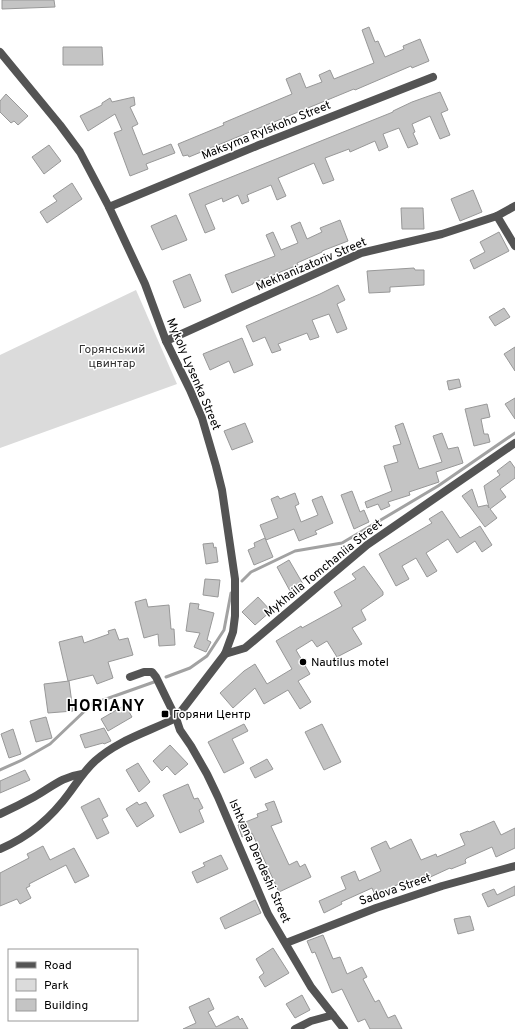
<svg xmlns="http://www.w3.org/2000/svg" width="515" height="1029" font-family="Overpass,sans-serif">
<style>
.green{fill:#dbdbdb}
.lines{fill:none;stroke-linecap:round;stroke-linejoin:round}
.stream{stroke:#a2a2a2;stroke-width:3}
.building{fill:#c4c4c4;stroke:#989898}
.minor{stroke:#545454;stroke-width:8}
.tertiary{stroke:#545454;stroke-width:8}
.poi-dot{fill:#000;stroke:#fff;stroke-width:1.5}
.labels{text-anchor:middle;stroke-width:3;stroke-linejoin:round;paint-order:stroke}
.street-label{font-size:12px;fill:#000;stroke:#fff}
.park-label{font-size:12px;fill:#323232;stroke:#fff}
.poi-label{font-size:12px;fill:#000;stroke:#fff;text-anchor:start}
.district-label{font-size:16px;font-weight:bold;letter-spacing:1px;fill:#000;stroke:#fff}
</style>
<rect width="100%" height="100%" fill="#fff"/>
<!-- green -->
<polygon class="green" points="136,290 177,384 0,448 0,355"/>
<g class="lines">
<!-- stream -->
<g class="stream">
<polyline points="242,581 251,572 295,551 342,543 438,486 515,433"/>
<polyline points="166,677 190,668 207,656 224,630 231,593"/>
<polyline points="0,770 22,760 50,744 92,704 154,682"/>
</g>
</g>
<!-- building -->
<g class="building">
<polygon points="2,0 54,0 55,7 2,9"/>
<polygon points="369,27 375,42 378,41 385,57 404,49 403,46 420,39 429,61 412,68 411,66 355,90 354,89 206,150 189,157 188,155 183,156 178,144 224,125 223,123 292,94 286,79 300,73 306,88 322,82 319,75 330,70 334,79 374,63 362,30"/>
<polygon points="63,47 102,47 103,65 63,65"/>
<polygon points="440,92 448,110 441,113 450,135 440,139 430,116 412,124 415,132 413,133 418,144 408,148 399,128 383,134 388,147 379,151 375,141 350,152 349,149 325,158 334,180 323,184 314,163 278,178 286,196 277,200 271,185 247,195 249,201 242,204 238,195 223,202 222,198 205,205 215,229 205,233 189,194 393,112 393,111 412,102"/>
<polygon points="6,94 28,116 18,125 14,121 11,123 0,112 0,101"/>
<polygon points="134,97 135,105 130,107 138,124 132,127 143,155 171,144 175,153 146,164 148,169 130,176 114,133 122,130 115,114 88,131 80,116 102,105 102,103 110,98 112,102"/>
<polygon points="49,145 61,161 44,174 32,157"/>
<polygon points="72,183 82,199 47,223 40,212 57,201 53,196"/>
<polygon points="473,190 482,212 460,221 451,199"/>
<polygon points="401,208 423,208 424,229 402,229"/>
<polygon points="176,215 187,240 162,250 151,226"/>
<polygon points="340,220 348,241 322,251 322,252 297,263 298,265 253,283 253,284 232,293 225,275 275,256 266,235 273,232 281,250 298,243 291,226 300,222 307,239 322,232 320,228"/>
<polygon points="499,232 509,251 474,269 470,260 485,252 480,242"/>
<polygon points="414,268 415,270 424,270 424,285 390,287 390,292 369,293 367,271"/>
<polygon points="190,274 201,301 184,308 173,281"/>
<polygon points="338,285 345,300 337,304 347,329 337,333 329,314 312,320 319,337 310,340 307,333 278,344 281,350 272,353 265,337 253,342 246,326 320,294"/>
<polygon points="504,308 510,317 495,326 489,317"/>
<polygon points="242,338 253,365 234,373 229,361 210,370 203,354"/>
<polygon points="515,347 515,371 504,354"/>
<polygon points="459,379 461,387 449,390 447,381"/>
<polygon points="515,398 515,419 505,404"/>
<polygon points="487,404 490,417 481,419 484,434 488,434 490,442 474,446 465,409"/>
<polygon points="245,423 253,442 232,450 224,431"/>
<polygon points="403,423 419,469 442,462 433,436 442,433 448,449 458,447 463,463 436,472 439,482 409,492 410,495 388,502 390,506 381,510 378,504 367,508 365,502 392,491 384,466 398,462 393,446 401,444 395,426"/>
<polygon points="510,461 515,468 515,478 500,489 506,497 490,509 497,518 485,527 462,496 472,489 478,507 487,505 489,508 484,486 500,475 497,471"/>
<polygon points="352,491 360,512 364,510 369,522 354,529 341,495"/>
<polygon points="295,493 299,504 295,506 301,522 318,515 312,500 322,496 333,523 315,531 317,534 299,541 294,529 266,540 260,525 278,518 271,499 278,496 280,499"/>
<polygon points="442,511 460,538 480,526 492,545 482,552 475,541 457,553 448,539 426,553 437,571 427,577 416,558 402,566 409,579 396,586 379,554 432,523 429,519"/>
<polygon points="265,538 273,557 254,565 248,550 255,547 254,543"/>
<polygon points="213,543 214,548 216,547 218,562 206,564 203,544"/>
<polygon points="289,560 303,584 290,591 277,567"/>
<polygon points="364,566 383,592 383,595 361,610 366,620 352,628 362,644 337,657 327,641 317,647 312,640 296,650 310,674 298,681 311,702 300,709 288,690 264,704 255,688 233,708 220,693 244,671 255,664 267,684 292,669 276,641 301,626 302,628 342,606 334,592 356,579 352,574"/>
<polygon points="205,579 220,580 218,597 203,595"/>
<polygon points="258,597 271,611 255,625 242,612"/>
<polygon points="146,599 148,607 169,605 171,629 174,629 175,645 159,646 158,634 144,638 135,602"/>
<polygon points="190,603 199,604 198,609 214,613 207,640 211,642 206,652 194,647 200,633 186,631"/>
<polygon points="115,629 119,640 128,638 133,655 108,662 113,678 97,684 93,675 68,681 59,642 82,636 84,643 109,634 108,631"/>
<polygon points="69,681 73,711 48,713 44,684"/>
<polygon points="125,705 132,717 108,731 101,719"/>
<polygon points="46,717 52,738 36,742 30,721"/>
<polygon points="244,724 248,731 232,739 244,763 224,773 208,742"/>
<polygon points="322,724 341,762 324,770 305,732"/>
<polygon points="104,728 111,741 104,744 103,743 85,748 80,735"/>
<polygon points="13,729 21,754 9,758 1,734"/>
<polygon points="170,745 188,764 175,775 167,766 162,771 153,761"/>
<polygon points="267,759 273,769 255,778 250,768"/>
<polygon points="138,763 150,782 139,792 126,770"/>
<polygon points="25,770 30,780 0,793 0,781"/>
<polygon points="188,784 194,799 198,798 203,808 199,810 204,822 180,833 163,795"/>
<polygon points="99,798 108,816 102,819 109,833 97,839 81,807"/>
<polygon points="274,801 282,822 271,826 289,865 297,861 300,867 305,864 311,877 279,892 252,833 242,837 238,825 258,817 257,814 268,810 265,804"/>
<polygon points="137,802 139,805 146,802 154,816 137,827 126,809"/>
<polygon points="494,821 501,835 515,828 515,848 496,857 492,847 467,858 465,860 466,863 451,869 450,868 426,879 425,877 401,888 399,884 375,895 372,888 341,902 342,904 324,913 319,901 346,889 341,877 355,871 359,881 381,871 371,848 386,841 390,849 411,839 421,860 436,854 437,857 465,845 460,834 468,831 469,832"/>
<polygon points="43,846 50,860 74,848 89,876 75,883 66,865 29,884 30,886 26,888 31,898 20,904 17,899 0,906 0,873 29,858 27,854"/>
<polygon points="221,855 228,869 197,883 192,872 205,866 203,863"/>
<polygon points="515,886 515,895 488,907 482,894 494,889 497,895"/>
<polygon points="255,900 261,913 225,929 220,918"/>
<polygon points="470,916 474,930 458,934 454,919"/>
<polygon points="323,935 333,959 340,957 347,974 362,967 367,977 363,979 375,1002 379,1000 388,1018 395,1015 402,1029 370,1029 365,1019 358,1022 342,989 332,993 315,952 312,953 307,941"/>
<polygon points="273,948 289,973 265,987 259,977 264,973 256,959"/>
<polygon points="302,995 310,1010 295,1018 286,1004"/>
<polygon points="209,998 214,1009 208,1012 216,1027 238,1016 240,1020 242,1018 248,1029 183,1029 196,1023 189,1007"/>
</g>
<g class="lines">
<!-- minor -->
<g class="minor">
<polyline points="109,207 259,145 433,77"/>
<polyline points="497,216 515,246"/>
<polyline points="166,341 361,253 442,234 497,216 515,206"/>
<polyline points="225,654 245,648 367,545 515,443"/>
<path d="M0,814C11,809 23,803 34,797C52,787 61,777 82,774"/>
<path d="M0,849C29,837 52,817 70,792C78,781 85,770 95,761C118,740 148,732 176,718L156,677L152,672H144L130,677"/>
<polyline points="286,943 376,908 442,886 515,866"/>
<polyline points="295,1029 311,1021 333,1015"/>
</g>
<!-- tertiary -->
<polyline class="tertiary" points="0,52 60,125 80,152 109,207 145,284 166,341 190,390 202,418 216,466 222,490 235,579 235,616 233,632 225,654 176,718 180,730 191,746 207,774 218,797 268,914 311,987 344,1029"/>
</g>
<!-- markers -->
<g class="poi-dot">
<circle cx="303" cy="662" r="4"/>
<rect x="161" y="710" width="8" height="8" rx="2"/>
</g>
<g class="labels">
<!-- street labels -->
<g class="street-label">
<text transform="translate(266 130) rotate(-22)" y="4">Maksyma Rylskoho Street</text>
<text transform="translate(311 264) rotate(-23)" y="4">Mekhanizatoriv Street</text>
<text transform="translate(194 374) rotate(67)" y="4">Mykoly Lysenka Street</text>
<text transform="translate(323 568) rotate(-39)" y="4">Mykhaila Tomchaniia Street</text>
<text transform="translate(260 861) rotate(66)" y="4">Ishtvana Dendeshi Street</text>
<text transform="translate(395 889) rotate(-19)" y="4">Sadova Street</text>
</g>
<!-- park labels -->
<g class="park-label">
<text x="112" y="353">Горянський<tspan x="112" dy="14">цвинтар</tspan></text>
</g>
<!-- poi labels -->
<g class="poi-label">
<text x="311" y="666">Nautilus motel</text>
<text x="173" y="718">Горяни Центр</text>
</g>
<!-- district labels -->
<g class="district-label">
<text x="106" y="711">HORIANY</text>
</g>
</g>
<!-- legend -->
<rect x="8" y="949" width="130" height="72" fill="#ffffff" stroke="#999999"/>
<rect x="16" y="962" width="20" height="6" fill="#545454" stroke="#999999"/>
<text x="44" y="969" font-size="12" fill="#000000">Road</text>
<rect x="16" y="979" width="20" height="12" fill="#dbdbdb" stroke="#999999"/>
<text x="44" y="989" font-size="12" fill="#000000">Park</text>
<rect x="16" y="999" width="20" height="12" fill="#c4c4c4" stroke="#999999"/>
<text x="44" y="1009" font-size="12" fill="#000000">Building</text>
</svg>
